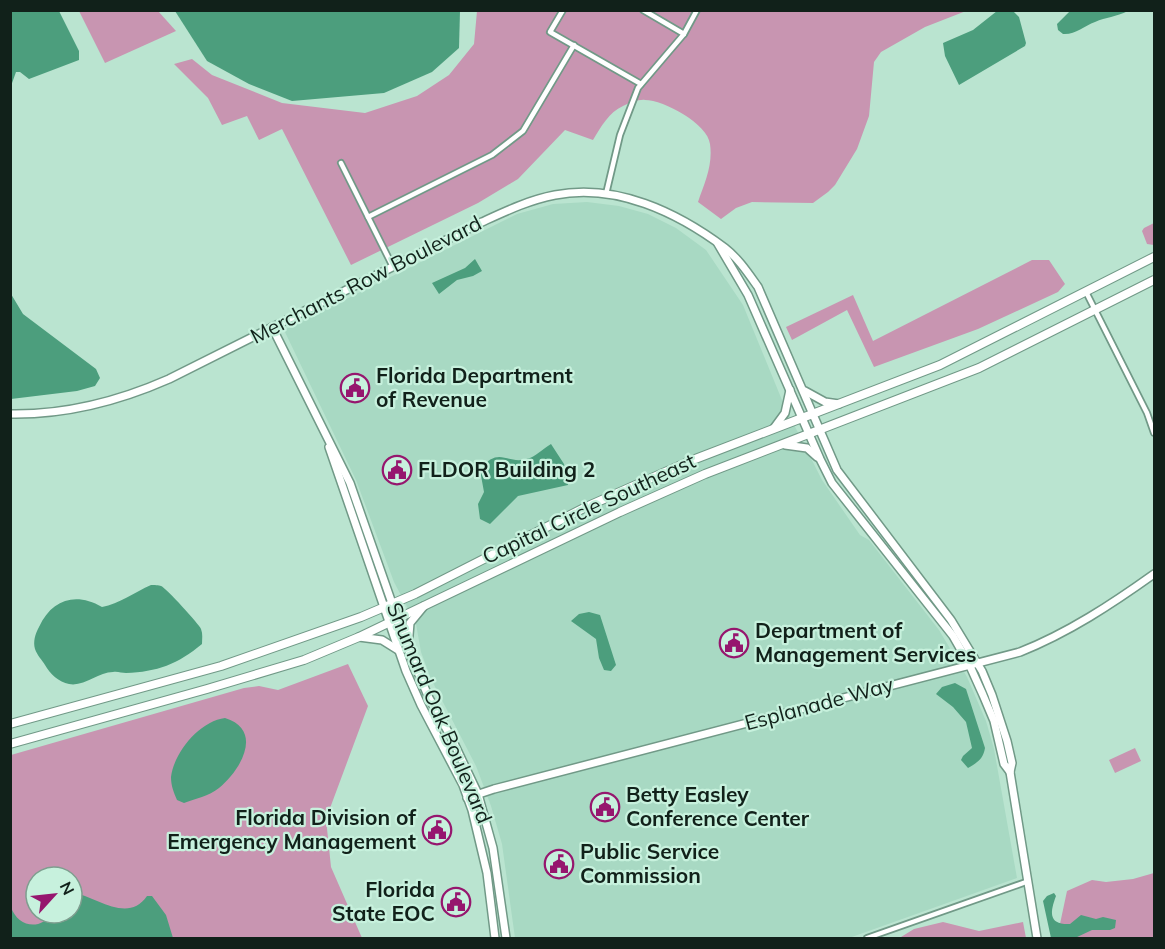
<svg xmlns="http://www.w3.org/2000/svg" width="1165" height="949" font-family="Mulish,sans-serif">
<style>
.built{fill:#a8d9c3}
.green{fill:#c895b1;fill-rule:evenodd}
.water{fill:#4c9e7d}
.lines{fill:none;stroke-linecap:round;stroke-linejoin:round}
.street-casing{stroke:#719987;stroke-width:8}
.secondary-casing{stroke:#719987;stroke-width:10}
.primary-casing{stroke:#719987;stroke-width:10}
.street{stroke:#fff;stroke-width:4.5}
.secondary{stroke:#fff;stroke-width:7}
.primary{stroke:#fff;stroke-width:8}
.labels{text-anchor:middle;stroke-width:4.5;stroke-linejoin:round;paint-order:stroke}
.street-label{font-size:21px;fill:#11211a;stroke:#c7f1dd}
.poi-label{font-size:21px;font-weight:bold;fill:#11211a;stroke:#c7f1dd;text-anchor:start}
</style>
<rect width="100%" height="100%" fill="#bae4d0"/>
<!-- built -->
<polygon class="built" points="587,202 619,206 648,214 676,228 706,250 743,305 784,405 822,480 860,535 869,540 939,630 967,677 986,721 994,749 1017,878 849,938 515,938 502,844 491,806 476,766 431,679 421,652 416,624 394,582 356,480 284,330 517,214 553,204"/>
<!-- green -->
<g class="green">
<polygon points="79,11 158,11 176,31 105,63"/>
<path d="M477,11H966L925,27L881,52L874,62L869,116L857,149L835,185L828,192L813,203L752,202L736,208L721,219L698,202C705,182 713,165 710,144C708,124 664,100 645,100C640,99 629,103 623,106C609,112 601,127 593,140L565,130L518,179L478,203L351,265L282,129L259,140L247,116L222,125L208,98L174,64L192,59L212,75L282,103L365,113L417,96L449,75L474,44Z"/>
<polygon points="1154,223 1154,245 1147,244 1142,231 1144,228"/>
<polygon points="1032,260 1049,260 1065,284 1058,292 978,329 874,367 847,310 792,340 786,327 853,295 873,341"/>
<path d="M348,664L368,706L326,819L331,867L362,938H11V755L244,688L259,686L278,690ZM36,877H72V913H36Z"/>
<polygon points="1135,748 1141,761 1115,773 1109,760"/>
<polygon points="1154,873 1154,938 1057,938 1067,891 1092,880 1106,882 1133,879"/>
<polygon points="943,922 979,931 1023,922 1026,938 891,938 901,937 914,929"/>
</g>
<!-- water -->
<g class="water">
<polygon points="11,10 59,11 79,51 79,60 29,79 20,72 16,72 11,86"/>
<polygon points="175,11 460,11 459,48 432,72 384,93 292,101 249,84 207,61"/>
<polygon points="1004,11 1013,11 1019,17 1026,43 1025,46 959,85 945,56 943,43 973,30 997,11"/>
<path d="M1070,11V10L1128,11C1116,17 1106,17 1095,22C1084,26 1075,35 1063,34L1058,30L1057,24Z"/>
<polygon points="475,259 482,271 473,276 457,280 439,294 432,283 465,268"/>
<polygon points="11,294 23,314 96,369 100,378 95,386 77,391 11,399"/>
<path d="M551,444L564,464L568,485L518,496L490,524L480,519L478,504L484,492L480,470C499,445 506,465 527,459C535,457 544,448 551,444Z"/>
<path d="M151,585C154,585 159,585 161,586C165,587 200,625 201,629C203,634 202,639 202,644C178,664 157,672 126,673C122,673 117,671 113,672C98,672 84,687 69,684C59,682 50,674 45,665C42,660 37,655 35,649C33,642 35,634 39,627C52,599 76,592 102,607C119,604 135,592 151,585Z"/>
<polygon points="589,612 600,615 616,665 611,671 604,670 599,658 596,639 571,621 579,614"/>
<path d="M955,683L966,689L985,748C983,759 978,762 968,768L961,760L963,756L972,748L966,722L953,707L936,694L942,687Z"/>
<path d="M225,718C264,730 241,770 219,788C209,796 195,799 184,803L177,800C174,793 171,786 171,777C174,752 200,721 225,718Z"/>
<path d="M72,892C97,897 128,924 147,896H152L166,915L173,938H11V907C17,926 40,932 52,913H72Z"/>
<path d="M1054,893L1056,896C1050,912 1048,925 1070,924L1081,915L1096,919L1103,917L1116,920L1115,928L1110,930H1092L1075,938H1051L1043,901L1047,896Z"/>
</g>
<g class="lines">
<!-- street casing -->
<g class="street-casing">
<g id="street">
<polyline points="563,10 550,32 641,84"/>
<polyline points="643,10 684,34"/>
<polyline points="341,163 393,267"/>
<polyline points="606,194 620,135 638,88 684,34 697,10"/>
<polyline points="368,217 492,155 523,131 574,45"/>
<polyline points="1086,292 1147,413 1154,433"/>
<polyline points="867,938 1026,882"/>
</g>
</g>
<!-- secondary casing -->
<g class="secondary-casing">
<g id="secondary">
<polyline points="718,244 748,295 820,459 832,483 953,636 969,664 983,695 994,721 1004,764 1010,772"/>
<polyline points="272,327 350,483 408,649 429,698 451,737 478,794 493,848 506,938"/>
<polyline points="805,391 825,402 839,404"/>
<path d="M10,414C66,415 119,401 169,379L482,222C506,211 529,200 555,195C616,183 677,212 725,248C738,258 748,273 758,287L837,470L951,620L982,671L992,695L1007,741L1012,763L1010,772L1037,938"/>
<polyline points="774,428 785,413 790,390"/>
<polyline points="785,445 807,448 817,457"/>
<polyline points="329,447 406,671 421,705 463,785 472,810 487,873 495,938"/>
<polyline points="359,637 382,640 398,650"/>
<polyline points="408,647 410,623 424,606"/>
<path d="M467,798L494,789L1020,652C1068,633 1112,604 1154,574"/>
</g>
</g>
<!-- primary casing -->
<g class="primary-casing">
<g id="primary">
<polyline points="10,724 221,666 361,617 415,594 586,507 690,461 940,365 1154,257"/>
<polyline points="10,744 207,689 304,660 359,637 620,512 705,474 979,368 1154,280"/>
</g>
</g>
<!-- street -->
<use href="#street" class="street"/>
<!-- secondary -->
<use href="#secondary" class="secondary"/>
<!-- primary -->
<use href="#primary" class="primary"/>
</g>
<!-- icons -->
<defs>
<g id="civic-ring" transform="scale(1.5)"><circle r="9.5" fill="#c7f1dd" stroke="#96166e" stroke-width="1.5"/><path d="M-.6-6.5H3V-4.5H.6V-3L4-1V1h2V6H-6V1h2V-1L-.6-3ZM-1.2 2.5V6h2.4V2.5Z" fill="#96166e"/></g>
</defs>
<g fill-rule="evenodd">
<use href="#civic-ring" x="355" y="388"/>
<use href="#civic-ring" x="397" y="470"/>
<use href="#civic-ring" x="734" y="643"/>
<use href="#civic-ring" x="605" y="807"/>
<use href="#civic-ring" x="437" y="830"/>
<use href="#civic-ring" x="559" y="864"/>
<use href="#civic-ring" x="456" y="902"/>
</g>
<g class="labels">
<!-- street labels -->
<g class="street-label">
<text transform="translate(366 280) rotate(-27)" y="7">Merchants Row Boulevard</text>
<text transform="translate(589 509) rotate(-25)" y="7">Capital Circle Southeast</text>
<text transform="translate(819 704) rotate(-15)" y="7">Esplanade Way</text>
<text transform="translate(439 713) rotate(67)" y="7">Shumard Oak Boulevard</text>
</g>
<!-- poi labels -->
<g class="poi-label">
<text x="376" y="383">Florida Department<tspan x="376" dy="24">of Revenue</tspan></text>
<text x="418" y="477">FLDOR Building 2</text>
<text x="755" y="638">Department of<tspan x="755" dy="24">Management Services</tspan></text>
<text x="626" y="802">Betty Easley<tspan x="626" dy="24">Conference Center</tspan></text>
<text x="416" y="825" text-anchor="end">Florida Division of<tspan x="416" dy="24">Emergency Management</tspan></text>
<text x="580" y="859">Public Service<tspan x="580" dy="24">Commission</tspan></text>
<text x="435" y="897" text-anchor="end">Florida<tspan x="435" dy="24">State EOC</tspan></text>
</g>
</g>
<!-- border -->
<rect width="1165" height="949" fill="none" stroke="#11211a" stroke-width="24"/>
<!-- north arrow -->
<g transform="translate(54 895) rotate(63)"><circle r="28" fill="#c7f1dd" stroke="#7e9e8f" stroke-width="1.5"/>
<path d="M0-4.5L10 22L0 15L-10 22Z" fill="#96166e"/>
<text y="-9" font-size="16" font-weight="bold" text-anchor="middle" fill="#11211a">N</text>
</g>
</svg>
